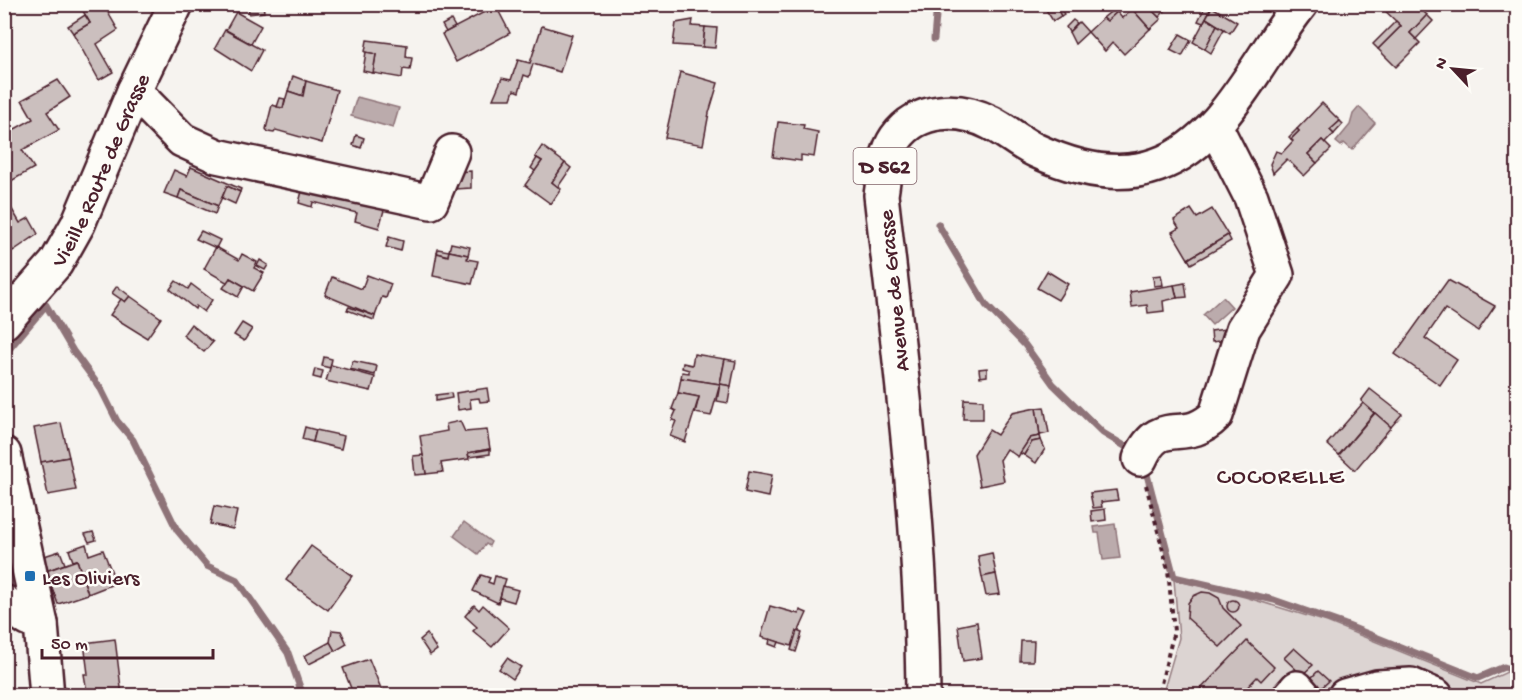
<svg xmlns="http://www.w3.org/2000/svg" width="1522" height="700" font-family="'Gochi Hand',sans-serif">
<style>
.green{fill:#dcd4d2;stroke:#937a7e;stroke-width:1.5}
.water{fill:#bbabac;stroke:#8e7378;stroke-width:1.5}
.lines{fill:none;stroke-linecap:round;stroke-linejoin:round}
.stream{stroke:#8e7378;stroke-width:7}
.building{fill:#cbbfbe;stroke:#4a1f2b;stroke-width:1.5}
.minor-casing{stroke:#4a1f2b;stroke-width:38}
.major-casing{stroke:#4a1f2b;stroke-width:38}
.path{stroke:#4a1f2b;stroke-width:4;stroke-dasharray:4.5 4.5;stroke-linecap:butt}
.minor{stroke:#fdfcf7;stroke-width:33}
.major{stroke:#fdfcf7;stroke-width:33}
.poi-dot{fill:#1f6fb2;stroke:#fdfcf7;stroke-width:2}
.labels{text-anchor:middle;stroke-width:5;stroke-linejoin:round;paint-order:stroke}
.shield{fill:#fdfcf7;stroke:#806168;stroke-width:1.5}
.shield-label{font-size:21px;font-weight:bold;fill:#4a1f2b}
.street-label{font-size:22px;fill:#4a1f2b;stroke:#fdfcf7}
.poi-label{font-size:22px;fill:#4a1f2b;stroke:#fdfcf7;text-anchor:start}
.neighbourhood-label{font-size:24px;letter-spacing:1.5px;fill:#4a1f2b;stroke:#fdfcf7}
</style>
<rect width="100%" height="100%" fill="#f6f3ef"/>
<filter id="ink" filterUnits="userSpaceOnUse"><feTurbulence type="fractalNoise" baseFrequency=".0167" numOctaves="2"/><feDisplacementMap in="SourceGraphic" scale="12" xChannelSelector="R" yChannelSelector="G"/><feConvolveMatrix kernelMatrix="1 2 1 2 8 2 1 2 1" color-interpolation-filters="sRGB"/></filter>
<g filter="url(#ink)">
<!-- green -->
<polygon class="green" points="1174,580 1245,597 1327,622 1481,684 1509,671 1517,677 1517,695 1162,696 1179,638"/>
<!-- water -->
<g class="water">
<polygon points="357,97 399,108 393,128 351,116"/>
<polygon points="1359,107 1375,123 1352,150 1344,143 1341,146 1336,142 1350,125 1353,114"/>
<polygon points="1223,297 1232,307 1212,325 1203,315"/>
<polygon points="464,522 491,542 489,546 486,544 478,554 454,536"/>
<polygon points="1115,524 1120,558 1103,560 1099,533 1095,533 1094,527"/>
</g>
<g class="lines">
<!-- stream -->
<g class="stream">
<polyline points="934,39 937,4"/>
<polyline points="938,224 986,305 1025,345 1053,384 1103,433 1133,451"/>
<polyline points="10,348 46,305 73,351 101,389 117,421 133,440 177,530 207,566 237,580 288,653 303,696"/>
<polyline points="1145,467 1174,577 1274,600 1343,624 1478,678 1504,667 1518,672"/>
</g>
</g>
<!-- building -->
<g class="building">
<polygon points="79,4 103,4 118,30 97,44 113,72 99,80 73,33 90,23"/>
<polygon points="248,4 263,4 264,12 249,14"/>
<polygon points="1055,4 1061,16 1053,21 1043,5"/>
<polygon points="1055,4 1058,4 1064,14 1061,16"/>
<polygon points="1137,4 1156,4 1151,9 1161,19 1150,29 1132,9"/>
<polygon points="1156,4 1172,4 1159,17 1151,9"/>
<polygon points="1416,4 1427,15 1410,33 1420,43 1396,67 1378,49 1401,26 1380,6"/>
<polygon points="496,6 510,33 456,62 442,34"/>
<polygon points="1205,7 1210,10 1203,23 1198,21"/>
<polygon points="1212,7 1237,22 1230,33 1206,18"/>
<polygon points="1114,9 1117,12 1107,21 1103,18"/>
<polygon points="1132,9 1150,29 1124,54 1113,42 1105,51 1088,32 1103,18 1107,21 1117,12 1122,18"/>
<polygon points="236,12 261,26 251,44 226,30"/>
<polygon points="85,15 90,23 73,33 68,26"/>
<polygon points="1427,15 1433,21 1416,39 1410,33"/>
<polygon points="1206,18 1217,25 1205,49 1193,42"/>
<polygon points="451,20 455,27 446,32 442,25"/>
<polygon points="693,20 692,26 705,27 703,47 673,45 676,23"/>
<polygon points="1073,20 1077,23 1069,32 1066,27"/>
<polygon points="1396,21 1401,26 1378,49 1373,44"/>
<polygon points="1079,22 1088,32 1075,44 1069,32"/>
<polygon points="1217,25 1224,29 1211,53 1205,49"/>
<polygon points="542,26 572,35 560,72 533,64 529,77 524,75 519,92 514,90 511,99 493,99 502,78 511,80 518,60 530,63"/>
<polygon points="705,27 717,28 715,48 703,47"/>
<polygon points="225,30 262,50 251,71 215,48"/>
<polygon points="1180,34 1191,40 1182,56 1170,50"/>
<polygon points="367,40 407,45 406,57 412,58 410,70 403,69 402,78 373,73 376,54 365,52"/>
<polygon points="366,52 376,54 373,73 363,71"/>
<polygon points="680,72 718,83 709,113 703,145 665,138"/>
<polygon points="293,76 306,81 303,96 288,91"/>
<polygon points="58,80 70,97 47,112 59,130 22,150 34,168 4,185 4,162 10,158 4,149 4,135 33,119 22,100"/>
<polygon points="306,81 337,90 322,143 276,130 274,133 268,132 266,129 272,105 283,108 288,91 303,96"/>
<polygon points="280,98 285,99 283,108 277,107"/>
<polygon points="1322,103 1340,121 1330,130 1334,134 1325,143 1322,140 1308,154 1317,163 1304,176 1287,159 1273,173 1270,164 1276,151 1282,153 1293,141 1291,139 1299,131 1297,129"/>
<polygon points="1340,121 1343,124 1334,134 1330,130"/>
<polygon points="778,122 804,125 803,129 818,132 814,157 801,155 801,161 773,157"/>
<polygon points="1297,129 1299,131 1291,139 1289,137"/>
<polygon points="356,135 364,138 361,148 353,145"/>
<polygon points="1322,140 1331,149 1317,163 1308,154"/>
<polygon points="542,146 565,163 552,182 561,189 551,204 525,185 542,161 535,157"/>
<polygon points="537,158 542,161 535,171 531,168"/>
<polygon points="565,163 571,168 558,187 552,182"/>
<polygon points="191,167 241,189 240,192 227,186 218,206 181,190 178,198 164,193 174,170 187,176"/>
<polygon points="471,171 471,188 455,189 454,172"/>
<polygon points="304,183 386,203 379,228 355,221 357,213 313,202 312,207 299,203"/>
<polygon points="227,186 240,192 235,204 222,198"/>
<polygon points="181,190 218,206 215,214 178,198"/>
<polygon points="4,196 20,223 29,218 38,234 13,251 4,235"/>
<polygon points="1191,209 1197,218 1212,209 1228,235 1188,259 1172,232 1179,228 1174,220"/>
<polygon points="201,231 220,240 216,248 196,239"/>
<polygon points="1228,235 1231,241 1191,264 1188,259"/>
<polygon points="389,237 403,241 401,251 386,247"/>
<polygon points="451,243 470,247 468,255 449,251"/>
<polygon points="216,247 239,260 242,254 257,262 254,268 264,273 253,291 230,278 228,283 204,269"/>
<polygon points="438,249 449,251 448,256 437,253"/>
<polygon points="449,251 468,255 467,259 478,261 472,284 433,276 437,253 448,256"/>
<polygon points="260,260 268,265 265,270 257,266"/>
<polygon points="1047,271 1068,284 1058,300 1037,288"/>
<polygon points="367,275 391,284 386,298 382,297 375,316 325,295 332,277 362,289"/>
<polygon points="1161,275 1163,285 1154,286 1153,276"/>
<polygon points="230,278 244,286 238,297 223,288"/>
<polygon points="1448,280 1495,306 1478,331 1445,309 1425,338 1457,360 1440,385 1395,354"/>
<polygon points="176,281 188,289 191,284 212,300 204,312 196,306 195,309 170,289"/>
<polygon points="1185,283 1187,297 1177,298 1174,285"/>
<polygon points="1174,285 1177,298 1163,301 1164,311 1148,313 1147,305 1132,307 1130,292"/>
<polygon points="117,286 130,296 125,302 112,293"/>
<polygon points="130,296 161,318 147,338 110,315 121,299 125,302"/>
<polygon points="349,307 375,316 374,320 347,310"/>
<polygon points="242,323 252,329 244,341 234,335"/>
<polygon points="191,324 213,342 204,352 183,335"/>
<polygon points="1225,329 1227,340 1212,342 1211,331"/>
<polygon points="694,354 725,359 720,384 681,378 682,372 689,373 689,370 682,368 683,363 692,365"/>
<polygon points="324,357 332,359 330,368 322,366"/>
<polygon points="725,359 736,361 731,386 720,384"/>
<polygon points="353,361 377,366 375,375 350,369"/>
<polygon points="331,365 375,377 371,391 326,381"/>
<polygon points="987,368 987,376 980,377 979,369"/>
<polygon points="315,369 323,371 321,379 313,377"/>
<polygon points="681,378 720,384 711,416 695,413 699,397 678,393"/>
<polygon points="720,384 731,386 728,403 717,401"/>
<polygon points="487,388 489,401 480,402 479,398 470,399 471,408 458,410 456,393"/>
<polygon points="1370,389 1402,414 1391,427 1361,401"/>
<polygon points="451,393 452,398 436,401 436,395"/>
<polygon points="678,393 699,397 685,442 670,436 676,421 672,420 676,411 672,409"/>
<polygon points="964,399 983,400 983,419 963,419"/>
<polygon points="1363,403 1374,413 1339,455 1327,444"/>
<polygon points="1044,407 1049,433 1040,435 1036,408"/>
<polygon points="1036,408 1040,436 1030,438 1018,457 1007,449 1000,460 1004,481 980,486 974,454 989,430 997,435 1012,413"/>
<polygon points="1375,413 1391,427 1355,470 1339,455"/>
<polygon points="460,421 465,432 487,430 490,449 468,453 469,459 441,463 443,472 426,474 420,436 447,431 446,424"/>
<polygon points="61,423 69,457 41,462 34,428"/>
<polygon points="305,427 316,430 313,442 302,439"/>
<polygon points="316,430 344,436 341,449 313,442"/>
<polygon points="1040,436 1041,440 1032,442 1024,455 1020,453 1030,438"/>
<polygon points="1041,440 1045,449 1036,463 1024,455 1032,442"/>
<polygon points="490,449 490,454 469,457 468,453"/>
<polygon points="423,455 426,474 415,475 413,456"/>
<polygon points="69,457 76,490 48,495 41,462"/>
<polygon points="749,471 772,475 768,497 745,492"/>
<polygon points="1116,490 1118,500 1101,502 1102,507 1093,508 1090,493"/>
<polygon points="214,506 237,511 233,529 210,524"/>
<polygon points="1105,509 1106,520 1092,522 1091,511"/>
<polygon points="93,532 96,540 89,542 85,534"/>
<polygon points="86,544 89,555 103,550 116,583 88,594 77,560 73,561 69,550"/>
<polygon points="311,546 352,576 328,610 286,580"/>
<polygon points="60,551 65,564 46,571 41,557"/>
<polygon points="992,553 996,574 982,577 978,556"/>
<polygon points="77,560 88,594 58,604 46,571"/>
<polygon points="996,574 1000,594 986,596 982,577"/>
<polygon points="481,575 490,578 488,582 493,584 495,576 506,579 498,603 473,591"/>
<polygon points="503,586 518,590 514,602 500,598"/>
<polygon points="1202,592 1210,593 1219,598 1223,608 1241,626 1220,647 1187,618 1188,603 1193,596"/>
<circle cx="1233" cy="606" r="6"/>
<polygon points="474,605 479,610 483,605 509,628 492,647 473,631 477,627 465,616"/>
<polygon points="770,606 799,614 800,610 807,613 792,646 761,637"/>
<polygon points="977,622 982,658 963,661 958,626"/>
<polygon points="332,630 341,631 347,644 335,651 330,642"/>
<polygon points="797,631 802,633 796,652 791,650"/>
<polygon points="427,634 437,650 430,655 420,640"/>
<polygon points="115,639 122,696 91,696 91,691 87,692 84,674 88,674 84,643"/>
<polygon points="770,639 779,642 777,647 769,644"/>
<polygon points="1021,641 1034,641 1033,661 1020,661"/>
<polygon points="1247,641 1274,667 1261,681 1257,677 1239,696 1194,696"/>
<polygon points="330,642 335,651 309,664 304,656"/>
<polygon points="1294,648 1313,665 1302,675 1284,658"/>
<polygon points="507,658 521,667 513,679 499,669"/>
<polygon points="369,659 384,696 354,696 343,668"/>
<polygon points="1318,671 1329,681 1318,691 1308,681"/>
</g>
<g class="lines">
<!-- minor casing -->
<g class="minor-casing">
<g id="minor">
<polyline points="134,91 182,140 217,156 431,202 452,152"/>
<path id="s1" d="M4,322L56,263L78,224L134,91L176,4"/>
<polyline points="4,454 41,624 47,696"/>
<path d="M1140,459C1161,412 1183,448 1216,415L1243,329L1277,275L1251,197L1215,126"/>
<polyline points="4,602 28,619 41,624"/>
<polyline points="1290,696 1297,688 1304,696"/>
<polyline points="1345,696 1377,687 1411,685 1436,696"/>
</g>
</g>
<!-- major casing -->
<g class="major-casing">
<path id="major" d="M923,696C922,528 900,361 881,195C884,177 885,154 896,138C918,107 960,107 991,123C1007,131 1021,144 1037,151C1074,168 1118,179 1157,165C1224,142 1259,56 1301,4"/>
</g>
<!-- path -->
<polyline class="path" points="1146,485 1168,570 1174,631 1158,696"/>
<!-- minor -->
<use href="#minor" class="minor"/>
<!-- major -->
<use href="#major" class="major"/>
</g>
</g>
<!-- markers -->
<rect class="poi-dot" x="24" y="570" width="12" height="12" rx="3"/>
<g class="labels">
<!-- shield labels -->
<rect class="shield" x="853.5" y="148" width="63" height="36" rx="4.5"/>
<g class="shield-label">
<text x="885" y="173">D 562</text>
</g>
<!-- street labels -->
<g class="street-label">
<text dy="8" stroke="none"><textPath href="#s1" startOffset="182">Vieille Route de Grasse</textPath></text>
<text transform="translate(892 291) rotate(-96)" y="8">Avenue de Grasse</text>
</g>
<!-- poi labels -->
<g class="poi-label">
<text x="42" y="584">Les Oliviers</text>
</g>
<!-- neighbourhood labels -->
<g class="neighbourhood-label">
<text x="1281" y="483">COCORELLE</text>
</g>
</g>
<!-- margin -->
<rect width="1522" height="700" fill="none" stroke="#fdfcf7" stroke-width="24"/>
<rect x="12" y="12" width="1498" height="676" fill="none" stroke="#4a1f2b" stroke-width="2" filter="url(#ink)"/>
<!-- north arrow -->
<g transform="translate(1453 69) rotate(296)" stroke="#fdfcf7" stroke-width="4.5" paint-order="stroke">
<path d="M0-4.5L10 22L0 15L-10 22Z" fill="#4a1f2b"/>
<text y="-9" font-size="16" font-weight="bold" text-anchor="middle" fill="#4a1f2b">N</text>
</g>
<!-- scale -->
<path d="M42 649v9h171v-9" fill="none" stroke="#4a1f2b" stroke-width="3"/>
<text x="51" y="649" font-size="18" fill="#4a1f2b" stroke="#fdfcf7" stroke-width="4.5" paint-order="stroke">50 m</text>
</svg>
